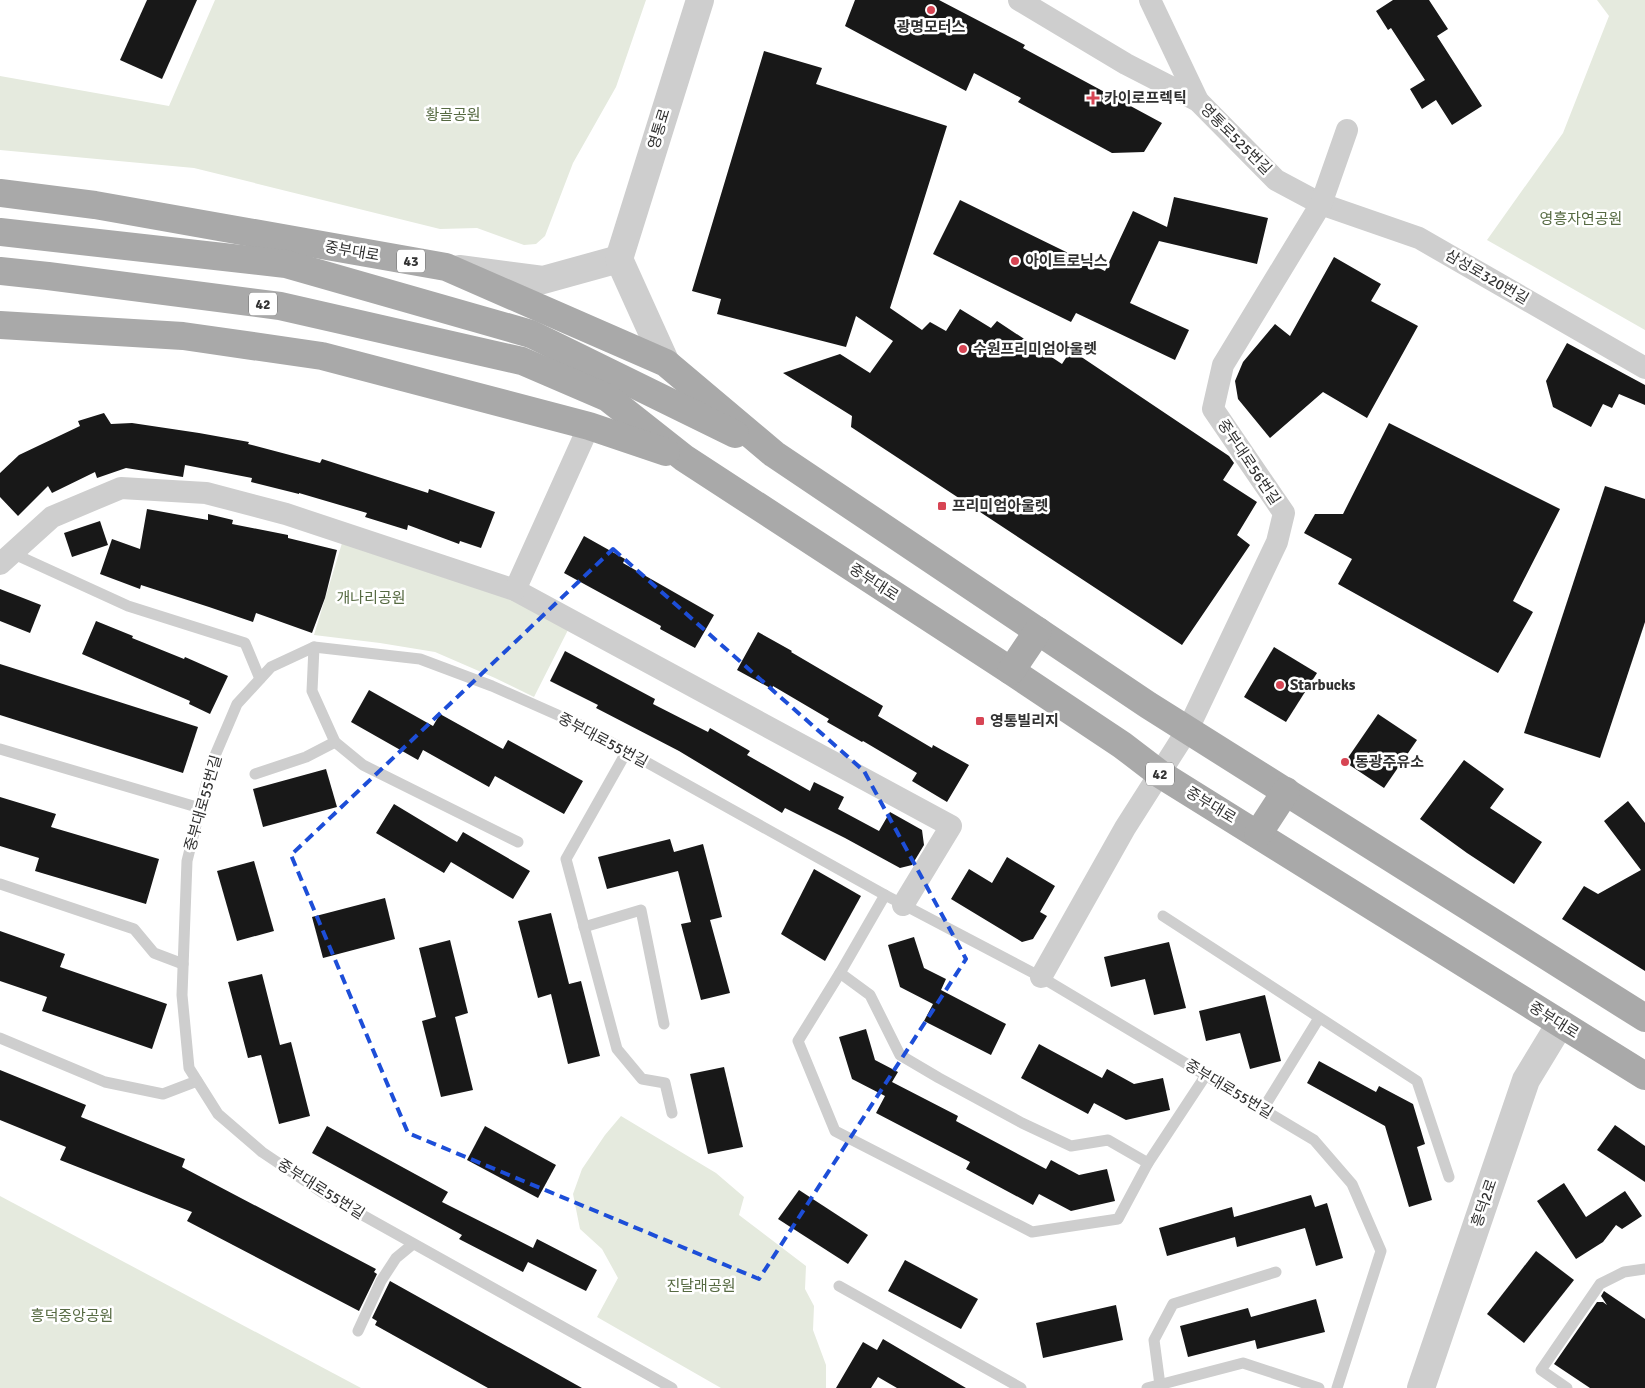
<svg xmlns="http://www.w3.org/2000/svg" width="1645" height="1388" font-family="Signika,'Noto Sans KR',sans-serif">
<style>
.green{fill:#e5eade}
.building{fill:#181818}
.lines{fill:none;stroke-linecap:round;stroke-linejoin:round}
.service{stroke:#cecece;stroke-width:11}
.minor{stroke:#cecece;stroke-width:22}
.tertiary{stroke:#cecece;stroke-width:28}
.primary{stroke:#a9a9a9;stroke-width:28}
.marked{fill:none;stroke:#1d4ed8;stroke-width:4;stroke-dasharray:10 6;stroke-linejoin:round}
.poi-dot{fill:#d74554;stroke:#fff;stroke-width:2}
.labels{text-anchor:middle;stroke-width:5;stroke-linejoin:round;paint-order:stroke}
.shield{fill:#fff;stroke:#6f6f6f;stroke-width:1}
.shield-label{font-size:14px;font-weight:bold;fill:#313131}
.poi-label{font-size:15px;font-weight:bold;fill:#313131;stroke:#fff;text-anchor:start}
.park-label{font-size:15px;fill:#566a42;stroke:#fff}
.street-label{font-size:15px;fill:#313131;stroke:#fff}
</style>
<rect width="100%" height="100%" fill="#fff"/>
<!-- green -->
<g class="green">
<polygon points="215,0 646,0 616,87 573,163 545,236 536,244 524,245 477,228 440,229 194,168 0,150 0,76 169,106"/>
<polygon points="1597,0 1645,0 1645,330 1487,240 1563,133 1609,16"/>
<polygon points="342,543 512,597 568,630 534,697 495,678 435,652 380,643 314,635"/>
<polygon points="621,1116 716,1173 744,1197 739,1215 806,1266 805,1289 814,1306 813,1330 826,1365 826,1388 721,1388 597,1317 618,1278 602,1249 580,1229 573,1194 582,1169 605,1135"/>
<polygon points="0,1196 361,1388 0,1388"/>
</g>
<!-- building -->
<g class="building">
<polygon points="147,0 197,0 162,79 120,60"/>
<polygon points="855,0 939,0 1025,45 1023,48 1162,123 1144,152 1112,153 1018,102 1021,98 974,73 966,91 845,26"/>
<polygon points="1393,0 1429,0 1448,29 1437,36 1482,106 1452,125 1436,100 1422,109 1410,89 1425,80 1391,28 1388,30 1376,11"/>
<polygon points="764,51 822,68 816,84 947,126 890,308 922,330 930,322 946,331 960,309 991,328 997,321 1062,364 1071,350 1229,456 1234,463 1223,480 1257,502 1237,535 1250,545 1182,645 851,427 852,416 783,373 840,354 870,373 893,341 856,316 846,347 717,314 721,299 692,291"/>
<polygon points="1174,197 1268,218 1257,264 1159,241 1130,303 1189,330 1175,360 1076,313 1071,322 933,254 960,200 1105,271 1133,211 1167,227"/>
<polygon points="1334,257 1381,284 1371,301 1418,326 1367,418 1323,392 1270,438 1238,399 1235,381 1243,362 1275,324 1290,336"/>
<polygon points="1567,343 1645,385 1645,405 1619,394 1612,408 1603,404 1591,427 1553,407 1546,381"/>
<polygon points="104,413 111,424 132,423 199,433 249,442 248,444 320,463 322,459 428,493 429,489 495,512 481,548 460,541 459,544 408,525 407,530 365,517 367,513 299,493 299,494 251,482 252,478 185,465 183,477 126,468 97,478 95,472 52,493 48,486 18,516 0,497 0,473 19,455 80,426 78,421"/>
<polygon points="1389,423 1560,509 1513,601 1533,612 1498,673 1338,584 1352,559 1304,533 1315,514 1343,514"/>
<polygon points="1605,486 1645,499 1645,622 1600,758 1524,733"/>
<polygon points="147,509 208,520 208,514 233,520 232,524 288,535 288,538 337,550 325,598 312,633 256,613 253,622 209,607 141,585 140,589 100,574 112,539 140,549"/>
<polygon points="100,521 108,545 72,557 64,533"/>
<polygon points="584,536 625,559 623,563 714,615 695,648 660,629 661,626 564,573"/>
<polygon points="0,589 41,605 30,633 0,621"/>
<polygon points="96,621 133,636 132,638 184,659 185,657 228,676 210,714 189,704 190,701 82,654"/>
<polygon points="758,632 792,651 791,652 883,706 878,716 932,748 933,745 969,765 947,802 912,781 917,773 863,741 862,742 827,722 829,719 773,686 772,689 737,670"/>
<polygon points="1274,647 1317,673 1286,722 1244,697"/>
<polygon points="565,651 655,699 653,704 708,732 710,728 750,751 747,755 810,791 814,782 844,797 838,809 879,831 890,812 922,830 924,845 912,865 900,868 845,838 785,808 782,813 679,751 596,708 598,705 550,681"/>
<polygon points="0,664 198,727 183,773 0,715"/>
<polygon points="369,690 433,726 440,714 503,749 508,740 583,781 564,814 495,776 489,787 423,750 418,760 351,722"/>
<polygon points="1378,714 1417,740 1384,788 1345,762"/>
<polygon points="1464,760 1504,789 1490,808 1542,842 1514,884 1467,853 1420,819"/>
<polygon points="326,769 337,807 263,827 253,789"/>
<polygon points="0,797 56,814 51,827 159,859 146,904 35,871 39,858 0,846"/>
<polygon points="1628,801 1645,823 1645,971 1562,919 1584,886 1598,894 1641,870 1604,821"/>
<polygon points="394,804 457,842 463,832 530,871 513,899 451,862 444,873 376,833"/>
<polygon points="670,839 674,852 703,844 722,917 710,920 730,993 701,1000 681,924 691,922 678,871 607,889 598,857"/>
<polygon points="1007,857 1055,886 1040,912 1047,916 1033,939 1022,942 951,899 969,869 992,883"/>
<polygon points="254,861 274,931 237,941 217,871"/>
<polygon points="814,869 861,896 825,961 781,934"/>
<polygon points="385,898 395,939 323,958 312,917"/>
<polygon points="551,913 569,984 581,981 600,1056 568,1064 551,994 538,998 518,921"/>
<polygon points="0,931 65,954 60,967 167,1004 152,1049 42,1011 47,997 0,981"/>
<polygon points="914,937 924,968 946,979 941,990 1006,1024 991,1055 924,1021 933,1004 900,987 888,945"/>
<polygon points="450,940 468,1013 455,1017 473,1090 441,1097 422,1021 436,1017 419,948"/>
<polygon points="1169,942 1186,1008 1154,1015 1145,979 1111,987 1104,957"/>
<polygon points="262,974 280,1045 291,1042 310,1116 279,1124 261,1055 248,1058 228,982"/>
<polygon points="1265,995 1281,1061 1250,1069 1240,1033 1206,1041 1199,1011"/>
<polygon points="866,1029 875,1060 898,1072 892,1082 958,1116 956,1121 1046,1169 1051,1160 1079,1175 1107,1169 1115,1201 1071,1211 1039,1194 1033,1205 966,1169 970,1162 876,1113 885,1096 852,1079 839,1037"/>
<polygon points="1039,1044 1102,1078 1107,1069 1134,1084 1163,1078 1170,1110 1126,1120 1094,1103 1088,1114 1021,1078"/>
<polygon points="1319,1061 1376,1092 1379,1086 1413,1104 1425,1144 1417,1147 1432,1200 1409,1207 1385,1126 1307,1083"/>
<polygon points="724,1067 743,1147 708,1154 690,1074"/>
<polygon points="0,1070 86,1105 81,1117 185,1159 182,1167 376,1269 374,1272 377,1274 359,1311 187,1221 192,1212 60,1160 66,1147 0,1120"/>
<polygon points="1615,1125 1645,1146 1645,1182 1597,1150"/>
<polygon points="327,1126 448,1192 442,1202 533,1248 537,1239 597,1270 586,1291 528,1262 523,1272 459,1239 462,1235 312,1153"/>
<polygon points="485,1126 556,1165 538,1198 467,1160"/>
<polygon points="1564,1183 1586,1217 1625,1191 1642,1216 1622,1229 1616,1225 1603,1242 1576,1259 1537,1201"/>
<polygon points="799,1190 868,1235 848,1264 778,1219"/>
<polygon points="1311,1195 1315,1207 1327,1203 1343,1258 1316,1266 1305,1228 1237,1247 1235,1237 1167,1256 1159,1228 1232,1207 1234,1217"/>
<polygon points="1536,1251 1574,1280 1524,1343 1487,1314"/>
<polygon points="905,1260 978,1299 961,1329 888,1291"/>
<polygon points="390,1281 582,1388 488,1388 375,1325 377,1321 372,1318"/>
<polygon points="1604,1291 1645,1319 1645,1388 1590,1388 1554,1364 1597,1302 1603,1302 1607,1305 1601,1296"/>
<polygon points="1316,1299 1325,1332 1257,1349 1255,1340 1188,1357 1180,1326 1248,1308 1251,1317"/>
<polygon points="1116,1305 1123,1340 1043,1358 1036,1323"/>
<polygon points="883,1339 966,1388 897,1388 878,1377 871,1388 836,1388 863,1342 877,1350"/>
</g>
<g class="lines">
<!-- service -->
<g class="service">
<polyline points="12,553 128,606 245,643 260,679"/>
<polyline points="314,647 312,691 335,742 363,765 518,842"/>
<polyline points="0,749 200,808"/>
<polyline points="627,751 566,859 617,1049 642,1079 665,1083 672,1113"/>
<polyline points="255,774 306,757 335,742"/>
<polyline points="0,884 134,929 154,953 183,964"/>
<polyline points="885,895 840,973 798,1041 835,1131 1032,1232 1118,1219 1148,1163 1206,1075"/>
<polyline points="1163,916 1417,1081 1449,1177"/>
<polyline points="584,927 641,910 664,1024"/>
<polyline points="840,973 870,995 900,1055 939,1078 1022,1123 1071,1146 1108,1140 1148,1163"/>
<polyline points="0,1038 105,1082 163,1094 197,1081"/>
<polyline points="1263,1109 1319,1018"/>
<polyline points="839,1286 1021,1388"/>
<polyline points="358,1331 381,1281 396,1258 413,1244"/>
<polyline points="1160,1385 1154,1340 1173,1304 1276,1272"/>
<polyline points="672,1388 323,1193 262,1152 218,1114 189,1068 182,995 187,861 211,765 237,704 271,667 314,647 420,659 492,686 578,724 885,895 1041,977 1314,1140 1352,1184 1381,1251 1337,1388"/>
<polyline points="1147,1388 1243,1363 1319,1388"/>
<polyline points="1567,1388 1541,1370 1600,1284 1624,1272 1645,1269"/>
</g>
<!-- minor -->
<g class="minor">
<polyline points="1019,0 1126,64 1198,101 1276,180 1321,204 1419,238 1645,368"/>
<polyline points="1150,0 1198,101"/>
<polyline points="0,564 52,517 121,488 206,493 286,514 515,590 951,826 903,905"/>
<polyline points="515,590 589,426"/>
<polyline points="1041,977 1125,828 1188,729 1277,542 1284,513 1213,409 1223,365 1321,204 1347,130"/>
</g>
<!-- tertiary -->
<g class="tertiary">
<polyline points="459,269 543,280 619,259"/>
<polyline points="666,363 619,259 700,0"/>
<polyline points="1421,1388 1526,1080 1560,1024"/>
</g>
<!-- primary -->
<g class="primary">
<polyline points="0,193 95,205 446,267 666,363 774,454 1148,705 1645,1018"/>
<polyline points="0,232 286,264 531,334 735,434"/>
<polyline points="0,271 48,276 280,306 522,361 608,398 684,458 1011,671 1122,745 1160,774 1645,1076"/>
<polyline points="0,325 183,336 322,356 589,426 666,452"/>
<polyline points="1011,671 1038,631"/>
<polyline points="1258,834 1286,791"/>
</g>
</g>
<!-- marked area -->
<path class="marked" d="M613,549L864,771L966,959L759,1279L408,1133L291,855Z"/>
<!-- markers -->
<g class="poi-dot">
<circle cx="931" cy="10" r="5"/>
<path d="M1090.5 90.5h5v5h5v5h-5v5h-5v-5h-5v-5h5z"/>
<circle cx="1015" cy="261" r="5"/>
<circle cx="963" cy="349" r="5"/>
<rect x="937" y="501" width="10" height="10" rx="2.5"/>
<circle cx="1280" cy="685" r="5"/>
<rect x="975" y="716" width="10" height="10" rx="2.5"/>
<circle cx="1345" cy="762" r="5"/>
</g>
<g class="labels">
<!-- shield labels -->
<g class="shield">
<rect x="397" y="249.5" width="28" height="23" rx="4"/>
<rect x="249" y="292.5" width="28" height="23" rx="4"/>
<rect x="1146" y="762.5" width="28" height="23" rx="4"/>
</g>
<g class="shield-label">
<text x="411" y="266">43</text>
<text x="263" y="309">42</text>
<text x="1160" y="779">42</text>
</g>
<!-- poi labels -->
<g class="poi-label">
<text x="931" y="32" text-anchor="middle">광명모터스</text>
<text x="1104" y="103">카이로프렉틱</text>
<text x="1025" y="266">아이트로닉스</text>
<text x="973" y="354">수원프리미엄아울렛</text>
<text x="952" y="511">프리미엄아울렛</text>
<text x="1290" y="690">Starbucks</text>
<text x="990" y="726">영통빌리지</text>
<text x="1355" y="767">동광주유소</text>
</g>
<!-- park labels -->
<g class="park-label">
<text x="453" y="120">황골공원</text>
<text x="1581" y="224">영흥자연공원</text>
<text x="371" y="603">개나리공원</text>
<text x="701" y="1291">진달래공원</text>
<text x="72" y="1321">흥덕중앙공원</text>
</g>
<!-- street labels -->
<g class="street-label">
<text transform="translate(659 129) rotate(-73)" y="5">영통로</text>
<text transform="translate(1236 139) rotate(45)" y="5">영통로525번길</text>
<text transform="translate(352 251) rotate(10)" y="5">중부대로</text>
<text transform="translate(1487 277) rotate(30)" y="5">삼성로320번길</text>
<text transform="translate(1249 462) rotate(56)" y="5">중부대로56번길</text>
<text transform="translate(874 582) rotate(33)" y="5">중부대로</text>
<text transform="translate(603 740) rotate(28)" y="5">중부대로55번길</text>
<text transform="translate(203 803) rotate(-74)" y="5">중부대로55번길</text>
<text transform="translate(1211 805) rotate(31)" y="5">중부대로</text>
<text transform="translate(1554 1020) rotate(32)" y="5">중부대로</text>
<text transform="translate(1229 1089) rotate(31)" y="5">중부대로55번길</text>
<text transform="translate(321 1189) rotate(32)" y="5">중부대로55번길</text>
<text transform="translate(1484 1203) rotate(-71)" y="5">흥덕2로</text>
</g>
</g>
</svg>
